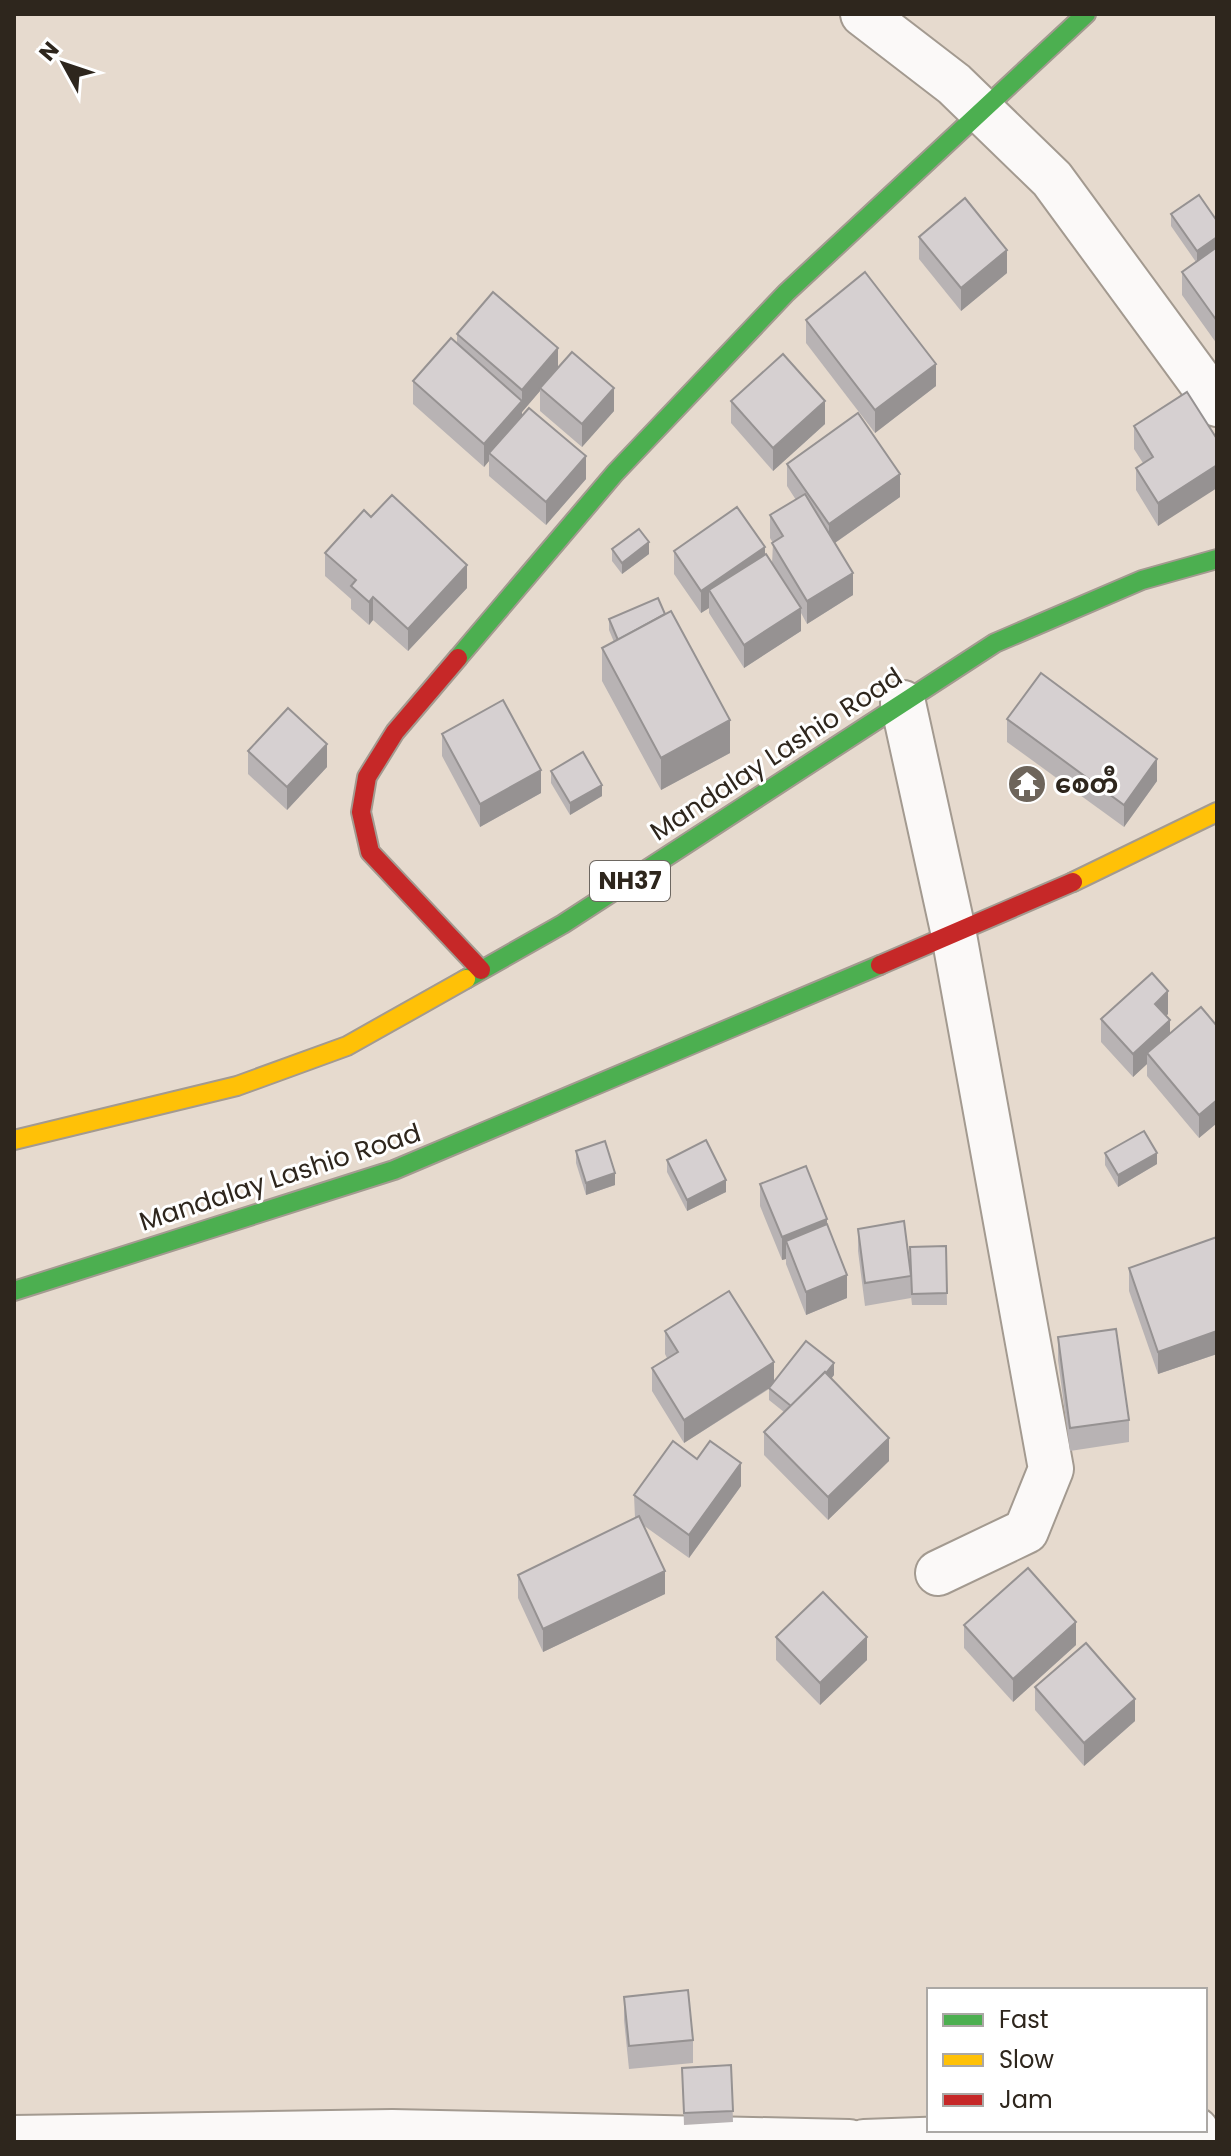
<svg xmlns="http://www.w3.org/2000/svg" width="1231" height="2156" font-family="Poppins,'Noto Sans Myanmar',sans-serif">
<style>
.lines{fill:none;stroke-linecap:round;stroke-linejoin:round}
.street-casing{stroke:#a39a90;stroke-width:48}
.fast-casing{stroke:#a39a90;stroke-width:22}
.slow-casing{stroke:#a39a90;stroke-width:22}
.jam-casing{stroke:#a39a90;stroke-width:22}
.street{stroke:#fbf9f8;stroke-width:44}
.fast{stroke:#4caf50;stroke-width:18}
.slow{stroke:#ffc107;stroke-width:18}
.jam{stroke:#c62828;stroke-width:18}
.wall{fill:#b8b3b4}
.shaded-wall{fill:#969292}
.building{fill:#d6d0d1;stroke:#969292;stroke-width:2}
.labels{text-anchor:middle;stroke-width:6;stroke-linejoin:round;paint-order:stroke}
.shield{fill:#fff;stroke:#6d6761;stroke-width:2}
.shield-label{font-size:24px;font-weight:bold;fill:#2e261d}
.street-label{font-size:26px;fill:#2e261d;stroke:#fff}
.poi-label{font-size:26px;font-weight:bold;fill:#2e261d;stroke:#fff;text-anchor:start}
</style>
<rect width="100%" height="100%" fill="#e6dace"/>
<g class="lines">
<!-- street casing -->
<g class="street-casing">
<g id="street">
<polyline points="863,14 954,84 1052,179 1217,404"/>
<polyline points="903,703 954,935 1051,1469 1026,1531 938,1573"/>
<polyline points="14,2138 392,2132 849,2142"/>
<polyline points="864,2142 1196,2130"/>
</g>
</g>
<!-- fast casing -->
<g class="fast-casing">
<g id="fast">
<polyline points="458,658 615,473 786,293 1086,14"/>
<polyline points="466,979 563,924 995,643 1142,580 1217,559"/>
<polyline points="14,1291 394,1170 880,965"/>
</g>
</g>
<!-- slow casing -->
<g class="slow-casing">
<g id="slow">
<polyline points="1073,882 1217,812"/>
<polyline points="14,1140 237,1086 347,1046 466,979"/>
</g>
</g>
<!-- jam casing -->
<g class="jam-casing">
<g id="jam">
<polyline points="458,658 395,732 367,777 361,812 370,852 481,970"/>
<polyline points="880,965 1073,882"/>
</g>
</g>
<!-- street -->
<use href="#street" class="street"/>
<!-- fast -->
<use href="#fast" class="fast"/>
<!-- slow -->
<use href="#slow" class="slow"/>
<!-- jam -->
<use href="#jam" class="jam"/>
</g>
<!-- wall -->
<g class="wall">
<polygon points="1171,214 1217,221 1217,344 1182,295 1182,272 1196,262 1171,226"/>
<polygon points="919,237 1007,273 961,311 919,259"/>
<polygon points="806,320 936,386 875,433 806,343"/>
<polygon points="457,334 558,367 614,411 582,447 540,411 540,391 522,412 522,415 586,479 546,525 489,476 489,461 484,467 413,404 413,381 457,343"/>
<polygon points="731,401 825,424 773,471 731,423"/>
<polygon points="1134,426 1217,439 1158,526 1136,490 1136,468 1143,463 1134,449"/>
<polygon points="787,464 900,497 835,543 853,595 807,624 801,613 801,631 744,668 709,613 709,608 701,613 674,574 674,551 765,555 772,564 773,543 770,538 770,515 796,500 787,486"/>
<polygon points="371,517 467,588 408,651 373,620 369,625 351,609 351,599 325,576 325,553"/>
<polygon points="612,549 649,554 622,574 612,561"/>
<polygon points="665,614 730,753 661,790 602,681 602,648 614,642 609,630 609,619"/>
<polygon points="1007,719 1157,781 1124,827 1007,742"/>
<polygon points="442,734 541,793 480,827 442,756"/>
<polygon points="248,751 327,767 287,810 248,774"/>
<polygon points="551,771 602,796 570,815 551,783"/>
<polygon points="1168,1014 1166,1016 1170,1033 1217,1026 1217,1123 1199,1138 1147,1076 1147,1064 1133,1077 1101,1042 1101,1019"/>
<polygon points="576,1151 615,1185 586,1195 576,1163"/>
<polygon points="1105,1153 1157,1164 1118,1187 1105,1165"/>
<polygon points="667,1160 726,1192 687,1211 667,1172"/>
<polygon points="760,1184 827,1225 847,1298 806,1315 786,1264 786,1259 782,1260 760,1206"/>
<polygon points="858,1229 911,1270 946,1246 947,1305 912,1305 911,1296 911,1298 865,1306 858,1251"/>
<polygon points="1217,1237 1217,1354 1158,1374 1129,1291 1129,1268"/>
<polygon points="665,1331 774,1381 834,1375 831,1379 889,1461 828,1520 764,1455 764,1432 784,1412 769,1400 769,1389 684,1443 652,1391 652,1368 667,1358 665,1354"/>
<polygon points="1058,1337 1129,1420 1129,1442 1070,1451 1058,1360"/>
<polygon points="697,1459 741,1486 689,1558 643,1525 665,1594 543,1652 518,1598 518,1575 635,1518 634,1495"/>
<polygon points="964,1625 1076,1645 1013,1702 964,1648"/>
<polygon points="776,1637 867,1660 820,1705 776,1660"/>
<polygon points="1035,1687 1135,1721 1084,1766 1035,1710"/>
<polygon points="624,1997 693,2040 693,2063 629,2069 624,2020"/>
<polygon points="731,2065 733,2122 684,2125 682,2068"/>
</g>
<!-- shaded-wall -->
<g class="shaded-wall">
<polygon points="1217,237 1217,249 1197,263 1197,251"/>
<polygon points="1007,250 1007,273 961,311 961,288"/>
<polygon points="558,348 558,370 540,388 540,391 522,412 522,424 489,453 489,461 484,467 484,444 522,402 522,390"/>
<polygon points="936,364 936,386 875,433 875,410"/>
<polygon points="614,388 614,411 582,447 582,424"/>
<polygon points="825,401 825,424 773,471 773,448"/>
<polygon points="586,456 586,479 546,525 546,502"/>
<polygon points="1217,465 1217,488 1158,526 1158,503"/>
<polygon points="900,474 900,497 829,547 829,524"/>
<polygon points="649,542 649,554 622,574 622,563"/>
<polygon points="765,547 765,569 709,590 709,608 701,613 701,591"/>
<polygon points="467,565 467,588 408,651 408,629"/>
<polygon points="853,573 853,595 807,624 807,601"/>
<polygon points="373,597 373,620 369,625 369,602"/>
<polygon points="801,608 801,631 744,668 744,645"/>
<polygon points="730,720 730,753 661,790 661,758"/>
<polygon points="327,744 327,767 287,810 287,787"/>
<polygon points="1157,759 1157,781 1124,827 1124,805"/>
<polygon points="541,770 541,793 480,827 480,804"/>
<polygon points="602,785 602,796 570,815 570,803"/>
<polygon points="1168,991 1168,1014 1155,1027 1155,1004"/>
<polygon points="1170,1020 1170,1043 1147,1053 1147,1064 1133,1077 1133,1054"/>
<polygon points="1217,1100 1217,1123 1199,1138 1199,1115"/>
<polygon points="1157,1153 1157,1164 1118,1187 1118,1175"/>
<polygon points="615,1173 615,1185 586,1195 586,1183"/>
<polygon points="726,1180 726,1192 687,1211 687,1200"/>
<polygon points="827,1219 827,1242 786,1241 786,1259 782,1260 782,1237"/>
<polygon points="847,1275 847,1298 806,1315 806,1292"/>
<polygon points="1217,1331 1217,1354 1158,1374 1158,1352"/>
<polygon points="774,1362 774,1385 684,1443 684,1420"/>
<polygon points="834,1363 834,1375 797,1422 797,1411"/>
<polygon points="889,1438 889,1461 828,1520 828,1497"/>
<polygon points="741,1463 741,1486 689,1558 689,1535"/>
<polygon points="665,1571 665,1594 543,1652 543,1629"/>
<polygon points="1076,1622 1076,1645 1013,1702 1013,1679"/>
<polygon points="867,1637 867,1660 820,1705 820,1683"/>
<polygon points="1135,1699 1135,1721 1084,1766 1084,1743"/>
</g>
<!-- building -->
<g class="building">
<polygon points="1199,195 1217,221 1217,237 1197,251 1171,214"/>
<polygon points="965,198 1007,250 961,288 919,237"/>
<polygon points="1217,247 1217,321 1182,272"/>
<polygon points="865,272 936,364 875,410 806,320"/>
<polygon points="493,292 558,348 522,390 457,334"/>
<polygon points="451,338 522,401 484,444 413,381"/>
<polygon points="572,352 614,388 582,424 540,388"/>
<polygon points="783,354 825,401 773,448 731,401"/>
<polygon points="1187,392 1217,439 1217,465 1158,503 1136,468 1153,457 1134,426"/>
<polygon points="529,408 586,456 546,502 489,453"/>
<polygon points="858,413 900,474 829,524 787,464"/>
<polygon points="805,494 853,573 807,601 772,543 783,536 770,515"/>
<polygon points="392,495 467,565 408,629 373,597 369,602 351,586 356,580 325,553 364,510 371,517"/>
<polygon points="737,507 765,547 701,591 674,551"/>
<polygon points="639,529 649,542 622,563 612,549"/>
<polygon points="766,554 801,608 744,645 709,590"/>
<polygon points="658,598 665,614 618,640 609,619"/>
<polygon points="671,611 730,720 661,758 602,648"/>
<polygon points="1041,673 1157,759 1124,805 1007,719"/>
<polygon points="503,700 541,770 480,804 442,734"/>
<polygon points="288,708 327,744 287,787 248,751"/>
<polygon points="583,752 602,785 570,803 551,771"/>
<polygon points="1152,973 1168,991 1155,1004 1170,1020 1133,1054 1101,1019"/>
<polygon points="1201,1007 1217,1026 1217,1100 1199,1115 1147,1053"/>
<polygon points="1144,1131 1157,1153 1118,1175 1105,1153"/>
<polygon points="706,1140 726,1180 687,1200 667,1160"/>
<polygon points="605,1141 615,1173 586,1183 576,1151"/>
<polygon points="806,1166 827,1219 782,1237 760,1184"/>
<polygon points="904,1221 911,1276 865,1283 858,1229"/>
<polygon points="827,1224 847,1275 806,1292 786,1241"/>
<polygon points="1217,1237 1217,1331 1158,1352 1129,1268"/>
<polygon points="946,1246 947,1293 912,1294 910,1247"/>
<polygon points="729,1291 774,1362 684,1420 652,1368 678,1352 665,1331"/>
<polygon points="1116,1329 1129,1420 1070,1428 1058,1337"/>
<polygon points="806,1341 834,1363 826,1373 825,1372 791,1406 769,1388"/>
<polygon points="825,1372 889,1438 828,1497 764,1432"/>
<polygon points="673,1441 697,1459 710,1441 741,1463 689,1535 634,1495"/>
<polygon points="639,1516 665,1571 543,1629 518,1575"/>
<polygon points="1028,1568 1076,1622 1013,1679 964,1625"/>
<polygon points="823,1592 867,1637 820,1683 776,1637"/>
<polygon points="1086,1643 1135,1699 1084,1743 1035,1687"/>
<polygon points="688,1990 693,2040 629,2046 624,1997"/>
<polygon points="731,2065 733,2111 684,2113 682,2068"/>
</g>
<!-- icons -->
<defs>
<g id="temple-disc" transform="scale(2)"><circle r="9.5" fill="#6e655b" stroke="#fff"/><path d="M0-6L5-2H3V0L6.5 2.5H4V6H1.5V3h-3V6H-4V2.5H-6.5L-3 0V-2H-5Z" fill="#fff"/></g>
</defs>
<g fill-rule="evenodd">
<use href="#temple-disc" x="1027" y="784"/>
</g>
<g class="labels">
<!-- shield labels -->
<rect class="shield" x="590" y="861" width="80" height="40" rx="6"/>
<g class="shield-label">
<text x="630" y="889">NH37</text>
</g>
<!-- street labels -->
<g class="street-label">
<text transform="translate(776 754) rotate(-33)" y="9">Mandalay Lashio Road</text>
<text transform="translate(280 1177) rotate(-18)" y="9">Mandalay Lashio Road</text>
</g>
<!-- poi labels -->
<g class="poi-label">
<text x="1055" y="793">စေတီ</text>
</g>
</g>
<!-- border -->
<rect width="1231" height="2156" fill="none" stroke="#2e261d" stroke-width="32"/>
<!-- legend -->
<rect x="927" y="1988" width="280" height="144" fill="#ffffff" stroke="#aba8a5" stroke-width="2"/>
<rect x="943" y="2014" width="40" height="12" fill="#4caf50" stroke="#aba8a5" stroke-width="2"/>
<text x="999" y="2028" font-size="24" fill="#2e261d">Fast</text>
<rect x="943" y="2054" width="40" height="12" fill="#ffc107" stroke="#aba8a5" stroke-width="2"/>
<text x="999" y="2068" font-size="24" fill="#2e261d">Slow</text>
<rect x="943" y="2094" width="40" height="12" fill="#c62828" stroke="#aba8a5" stroke-width="2"/>
<text x="999" y="2108" font-size="24" fill="#2e261d">Jam</text>
<!-- north arrow -->
<g transform="translate(64 64) rotate(310)" stroke="#ffffff" stroke-width="6" paint-order="stroke">
<path d="M0-6L14 30L0 20L-14 30Z" fill="#2e261d"/>
<text y="-12" font-size="22" font-weight="bold" text-anchor="middle" fill="#2e261d">N</text>
</g>
</svg>
